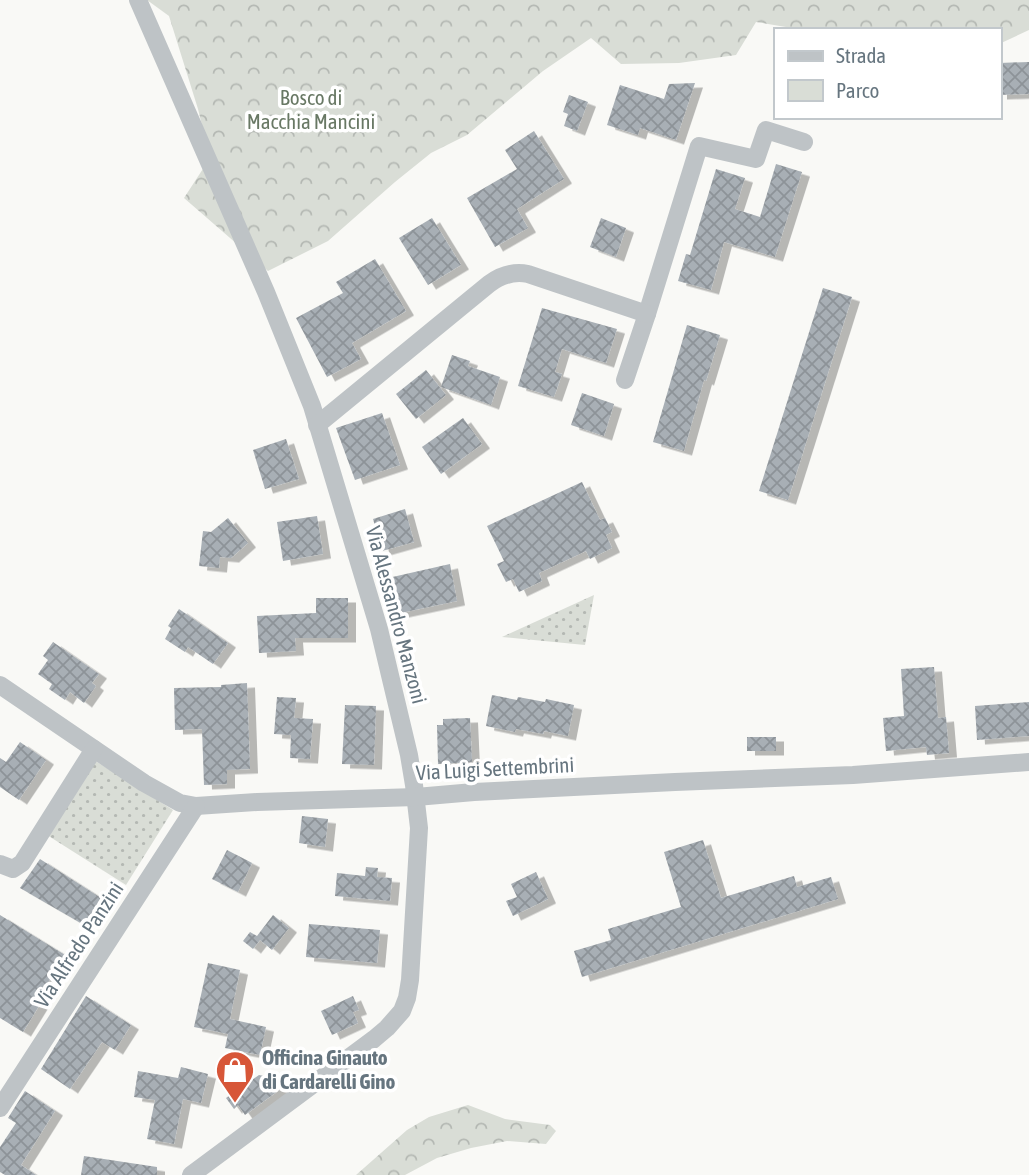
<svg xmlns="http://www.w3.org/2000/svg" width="1029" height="1175" font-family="'Asap Condensed',sans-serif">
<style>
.green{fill:url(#green-dots)}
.forest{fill:url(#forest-crowns)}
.building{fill:url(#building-cross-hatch);filter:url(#shadow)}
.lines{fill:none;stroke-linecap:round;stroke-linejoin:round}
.street{stroke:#bec3c6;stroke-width:18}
.labels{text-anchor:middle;stroke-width:7;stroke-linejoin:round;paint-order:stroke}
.park-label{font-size:21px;fill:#687864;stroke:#fff}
.street-label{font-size:21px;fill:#66757f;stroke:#fff}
.poi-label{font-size:21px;font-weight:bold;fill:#66757f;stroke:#fff;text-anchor:start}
</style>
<defs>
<pattern id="green-dots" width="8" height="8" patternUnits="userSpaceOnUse" patternTransform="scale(1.75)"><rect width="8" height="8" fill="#d9ddd6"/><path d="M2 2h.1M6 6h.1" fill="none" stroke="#b4b8b3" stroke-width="1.8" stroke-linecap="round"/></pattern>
<pattern id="forest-crowns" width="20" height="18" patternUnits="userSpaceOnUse" patternTransform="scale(1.75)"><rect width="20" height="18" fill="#d9ddd6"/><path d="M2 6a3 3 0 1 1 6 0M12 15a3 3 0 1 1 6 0" fill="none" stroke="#b4b8b3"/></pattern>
<pattern id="building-cross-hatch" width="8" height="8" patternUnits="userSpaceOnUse" patternTransform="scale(1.75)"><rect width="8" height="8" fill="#a8afb5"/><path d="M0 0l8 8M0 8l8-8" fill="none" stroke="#8d9398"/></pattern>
<filter id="shadow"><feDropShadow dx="8" dy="4.5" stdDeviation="0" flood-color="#0004"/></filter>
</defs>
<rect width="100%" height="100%" fill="#f9f9f6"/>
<!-- green -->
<g class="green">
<polygon points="594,595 585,645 502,637"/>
<polygon points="94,760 173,810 126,885 47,835"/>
</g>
<!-- forest -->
<g class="forest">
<polygon points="147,0 1029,0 1029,30 999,44 999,30 791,30 786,27 756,22 736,55 679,63 621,64 591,38 543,71 467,135 431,153 395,182 328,241 268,271 184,198 210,158 198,109 169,16"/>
<polygon points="468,1105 505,1119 550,1125 556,1131 546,1144 507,1141 471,1148 437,1158 405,1175 356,1175 407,1130 429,1117"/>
</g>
<!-- building -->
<g class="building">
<polygon points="1029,62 1029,94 999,95 999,63"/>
<polygon points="695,83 676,140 640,128 638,135 607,125 620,85 664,99 669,84"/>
<polygon points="569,95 588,102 577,131 564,126 568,114 563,112"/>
<polygon points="534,131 564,179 517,209 528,228 495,247 467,198 517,169 505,150"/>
<polygon points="776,164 802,172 775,257 724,242 711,290 678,281 686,254 690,255 716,169 745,178 735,209 760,217"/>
<polygon points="432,218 461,265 428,285 399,238"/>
<polygon points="601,218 626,228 616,257 590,247"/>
<polygon points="375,259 406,311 352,343 361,359 327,377 296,318 343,293 336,282"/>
<polygon points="823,288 852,297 788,500 759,491"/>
<polygon points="542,308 617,329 606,363 562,349 555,372 562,374 554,397 518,386"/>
<polygon points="687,325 720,335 706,381 704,380 684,451 653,442"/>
<polygon points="452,355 470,361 468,366 500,377 491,405 441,387"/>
<polygon points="426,370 446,395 416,419 396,394"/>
<polygon points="582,393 614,404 604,436 571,425"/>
<polygon points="382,413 400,465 355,480 336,428"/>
<polygon points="463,418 482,444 441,474 422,447"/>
<polygon points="286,439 299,479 265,489 253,450"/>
<polygon points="582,482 600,520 605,518 612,532 606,535 612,548 590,559 586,551 539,573 542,581 519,592 513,579 506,582 497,564 504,561 487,526"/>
<polygon points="405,509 414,542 382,551 373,519"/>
<polygon points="317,516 323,554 283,561 277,522"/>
<polygon points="228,518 248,543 231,558 220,557 219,568 199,566 203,531 211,532"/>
<polygon points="450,564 457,601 396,614 388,578"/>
<polygon points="316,598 348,598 348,638 295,638 296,651 259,653 257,616 316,613"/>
<polygon points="179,609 228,643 213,664 188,647 185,652 165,639 171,628 168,626"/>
<polygon points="53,642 99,674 92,683 96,686 84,703 70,692 65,700 49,689 52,684 38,674 48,660 43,656"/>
<polygon points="934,667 938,718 946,717 949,753 927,755 926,747 886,751 883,718 904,716 901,669"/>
<polygon points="247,683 250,769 227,770 227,784 204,785 202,729 175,730 174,688 221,687 221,685"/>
<polygon points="492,695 517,700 518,697 545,702 546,699 574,705 568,736 544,731 543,734 516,729 515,732 486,726"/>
<polygon points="277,697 296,698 294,718 313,719 310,759 290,758 291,735 274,734"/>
<polygon points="1029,702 1029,736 977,740 975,706"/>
<polygon points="345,705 376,706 374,765 342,764"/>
<polygon points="470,718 472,762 438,764 437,725 443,725 443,719"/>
<rect x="747" y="737" width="29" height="14"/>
<polygon points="20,742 46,760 19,800 0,787 0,758 6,762"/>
<polygon points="302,816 328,819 325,847 299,843"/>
<polygon points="703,840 721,898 794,876 797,887 831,877 838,899 582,977 574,951 611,940 608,929 681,907 664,852"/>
<polygon points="227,850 252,863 238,892 212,879"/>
<polygon points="40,859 101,898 84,925 20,888"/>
<polygon points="366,867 378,868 377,877 392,878 390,901 335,896 337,873 365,876"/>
<polygon points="536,872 548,899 513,916 506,901 517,897 511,884"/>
<polygon points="0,915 65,955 38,999 42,1001 23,1032 0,1018"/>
<polygon points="273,915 289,928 272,950 260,940 253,949 243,941 250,932 257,936"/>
<polygon points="309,924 380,930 377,963 306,957"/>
<polygon points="208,963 240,970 230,1019 266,1027 260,1055 225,1048 228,1034 194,1027"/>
<polygon points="86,996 131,1025 115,1050 102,1042 70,1089 41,1069"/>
<polygon points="353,996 359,1010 353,1012 358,1023 332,1035 321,1011"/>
<polygon points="181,1067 208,1074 201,1103 183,1099 174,1144 147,1139 155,1100 134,1097 138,1071 178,1078"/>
<polygon points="259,1075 275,1078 282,1088 245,1115 238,1105 234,1109 226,1098"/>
<polygon points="25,1091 55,1111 21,1165 36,1175 5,1175 0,1172 0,1147 16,1123 8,1118"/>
<polygon points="84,1156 157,1167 157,1175 81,1175"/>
</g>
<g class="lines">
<!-- street -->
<g class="street">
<polyline points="138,0 266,292 312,406 379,629 409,755 414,785 419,828 410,980 407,998 402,1011 387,1028 374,1039 191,1175"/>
<polyline points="625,380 647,314 699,146 756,159 766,130 804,142"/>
<path d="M317,425L489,284C501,275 513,271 528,274L647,314"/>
<polyline points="0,685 144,783 180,803 196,806 257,802 416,797 474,792 675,782 853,775 1029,762"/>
<polyline points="0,864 13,869 22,863 94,749"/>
<polyline points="0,1108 196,806"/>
</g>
</g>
<!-- icons -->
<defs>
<g id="shop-pin" transform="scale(2.0125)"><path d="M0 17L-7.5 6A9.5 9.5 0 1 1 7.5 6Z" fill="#d75638" stroke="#fff"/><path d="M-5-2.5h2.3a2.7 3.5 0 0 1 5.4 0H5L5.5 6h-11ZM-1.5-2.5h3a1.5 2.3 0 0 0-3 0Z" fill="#fff"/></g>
</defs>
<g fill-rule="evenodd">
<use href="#shop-pin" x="235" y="1070"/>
</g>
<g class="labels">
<!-- park labels -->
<g class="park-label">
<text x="311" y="105">Bosco di<tspan x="311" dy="24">Macchia Mancini</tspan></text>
</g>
<!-- street labels -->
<g class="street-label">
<text transform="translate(396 615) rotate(75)" y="7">Via Alessandro Manzoni</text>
<text transform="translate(495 769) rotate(-3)" y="7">Via Luigi Settembrini</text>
<text transform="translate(79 945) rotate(-57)" y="7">Via Alfredo Panzini</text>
</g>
<!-- poi labels -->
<g class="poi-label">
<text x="262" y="1065">Officina Ginauto<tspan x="262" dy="24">di Cardarelli Gino</tspan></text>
</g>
</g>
<!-- legend -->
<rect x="774" y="28" width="228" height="91" fill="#ffffff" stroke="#c2c8cc" stroke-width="2"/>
<rect x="788" y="51" width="35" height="10" fill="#bec3c6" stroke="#c2c8cc" stroke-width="2"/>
<text x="836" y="63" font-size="21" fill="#66757f">Strada</text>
<rect x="788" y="80" width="35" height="21" fill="#d9ddd6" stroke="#c2c8cc" stroke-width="2"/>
<text x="836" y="98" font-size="21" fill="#66757f">Parco</text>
</svg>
